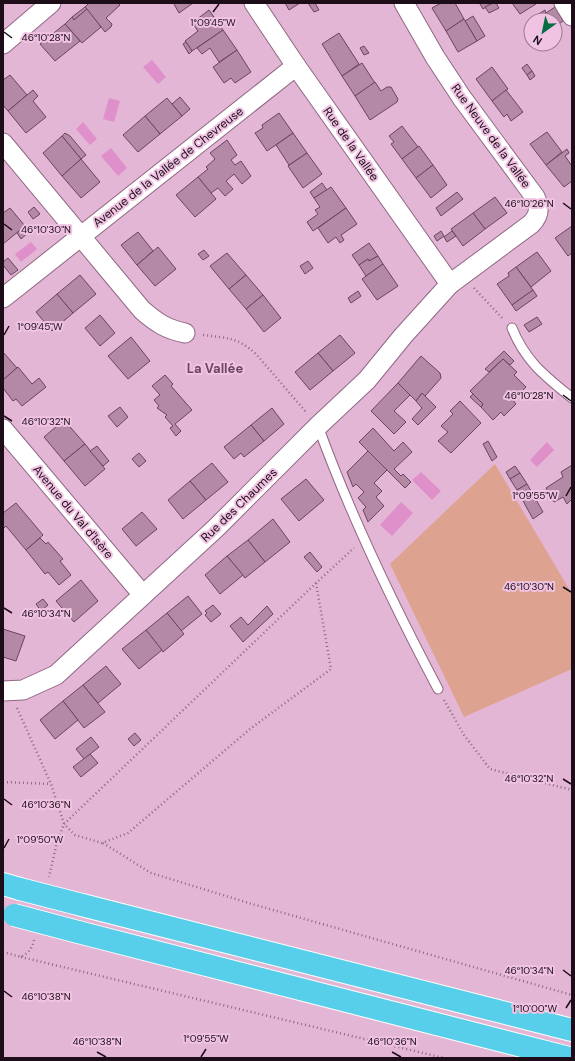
<svg xmlns="http://www.w3.org/2000/svg" width="575" height="1061" font-family="'DM Sans',sans-serif">
<style>
.green{fill:#dea290}
.water{fill:#df8fc9}
.building{fill:#b389a6;stroke:#6b4460}
.lines{fill:none;stroke-linecap:round;stroke-linejoin:round}
.service-casing{stroke:#906784;stroke-width:11}
.minor-casing{stroke:#906784;stroke-width:21}
.trunk-casing{stroke:#fff;stroke-width:24}
.path{stroke:#8b6b82;stroke-width:2.5;stroke-dasharray:1 3;stroke-linecap:butt}
.service{stroke:#fff;stroke-width:9}
.minor{stroke:#fff;stroke-width:19}
.trunk{stroke:#58cfea;stroke-width:22}
.trunk-bridge-casing{stroke:#fff;stroke-width:24;stroke-linecap:butt}
.trunk-bridge{stroke:#58cfea;stroke-width:22}
.ticks{fill:none;stroke:#1c0d18;stroke-width:1.5}
.labels{text-anchor:middle;stroke-width:4;stroke-linejoin:round;paint-order:stroke}
.street-label{font-size:12px;fill:#1c0d18;stroke:#f0c3e2}
.neighbourhood-label{font-size:13px;font-weight:bold;fill:#6d4662;stroke:#f0c3e2}
.ticks-label{font-size:10px;text-anchor:middle;fill:#1c0d18;stroke:#f0c3e2;stroke-width:4;stroke-linejoin:round;paint-order:stroke}
</style>
<rect width="100%" height="100%" fill="#e3b6d5"/>
<!-- green -->
<polygon class="green" points="495,464 572,594 572,669 464,717 390,564"/>
<!-- water -->
<g class="water">
<polygon points="152,60 166,77 158,84 143,67"/>
<polygon points="109,98 120,101 114,122 103,119"/>
<polygon points="83,122 97,139 90,145 76,129"/>
<polygon points="111,148 127,168 118,176 101,156"/>
<polygon points="31,242 37,249 21,262 15,254"/>
<polygon points="547,442 554,450 537,467 530,460"/>
<polygon points="421,472 441,491 432,500 412,480"/>
<polygon points="401,502 413,513 392,536 380,525"/>
</g>
<!-- building -->
<g class="building">
<polygon points="89,3 118,3 120,5 106,18 112,24 111,27 105,32 85,7"/>
<polygon points="175,3 193,3 179,13 174,4"/>
<polygon points="285,3 300,3 289,10"/>
<polygon points="308,3 315,3 319,10 314,12"/>
<polygon points="441,3 455,3 464,19 446,31 432,8"/>
<polygon points="481,3 493,3 483,9 480,4"/>
<polygon points="493,3 496,3 499,8 489,13 485,7"/>
<polygon points="512,3 535,3 536,4 520,14"/>
<polygon points="85,7 87,9 74,20 72,17"/>
<polygon points="555,7 563,21 556,26 560,33 555,36 555,20 531,20 531,26 528,21 545,10 546,13"/>
<polygon points="87,9 101,27 82,43 65,24 72,17 74,20"/>
<polygon points="209,10 223,30 192,51 185,41 198,31 192,23"/>
<polygon points="473,16 485,36 477,41 465,21"/>
<polygon points="464,19 477,41 458,52 446,31"/>
<polygon points="65,24 80,41 55,61 40,44"/>
<polygon points="223,30 237,50 219,62 210,48 202,54 197,48"/>
<polygon points="339,33 359,64 342,76 322,44"/>
<polygon points="186,42 192,51 189,54 183,44"/>
<polygon points="364,46 369,53 364,55 360,48"/>
<polygon points="237,50 251,72 235,83 231,78 224,83 213,67"/>
<polygon points="362,63 375,83 355,96 342,76"/>
<polygon points="527,64 532,71 527,75 522,68"/>
<polygon points="492,67 508,89 492,101 476,79"/>
<polygon points="532,71 535,76 530,80 527,75"/>
<polygon points="10,75 27,95 8,111 3,105 3,80"/>
<polygon points="375,82 381,91 387,87 391,87 398,99 397,102 370,120 355,96"/>
<polygon points="33,90 38,96 33,101 46,117 26,133 8,111"/>
<polygon points="506,90 523,112 511,121 507,114 504,117 492,101"/>
<polygon points="180,97 190,109 182,116 172,104"/>
<polygon points="167,98 182,116 160,134 145,116"/>
<polygon points="279,113 293,133 267,151 255,133 263,128 262,125"/>
<polygon points="145,116 160,134 138,152 123,135"/>
<polygon points="402,126 418,147 402,159 391,144 394,142 389,136"/>
<polygon points="547,132 562,152 546,165 530,144"/>
<polygon points="65,133 70,136 86,155 81,159 62,136"/>
<polygon points="293,133 307,153 289,165 276,145"/>
<polygon points="62,136 81,159 62,176 43,153"/>
<polygon points="227,140 237,155 231,160 235,165 241,161 251,176 242,184 234,174 226,181 233,189 225,196 218,188 211,193 198,177 208,169 206,167 215,159 210,153"/>
<polygon points="419,146 433,165 416,178 402,159"/>
<polygon points="567,149 569,153 565,156 572,166 572,181 564,187 546,165"/>
<polygon points="307,153 322,174 303,188 288,166"/>
<polygon points="81,159 100,182 81,198 62,176"/>
<polygon points="433,165 447,185 431,198 416,178"/>
<polygon points="198,177 216,199 195,217 176,195"/>
<polygon points="322,183 327,190 314,198 310,192"/>
<polygon points="331,187 346,208 313,231 307,222 318,214 315,210 320,207 314,198"/>
<polygon points="457,192 463,199 441,216 436,208"/>
<polygon points="495,197 507,213 485,229 473,213"/>
<polygon points="34,207 40,214 33,219 28,212"/>
<polygon points="10,208 25,226 3,244 3,213"/>
<polygon points="346,208 357,224 341,235 344,240 340,243 336,237 328,243 318,228"/>
<polygon points="473,213 485,229 463,246 451,229"/>
<polygon points="25,226 30,231 21,239 17,233"/>
<polygon points="572,226 572,253 568,256 555,238"/>
<polygon points="441,231 444,236 437,241 434,236"/>
<polygon points="452,231 456,236 447,242 444,237"/>
<polygon points="138,232 153,251 137,265 121,245"/>
<polygon points="369,243 378,256 369,261 368,259 359,265 352,255"/>
<polygon points="158,247 176,269 155,286 137,265"/>
<polygon points="204,250 209,256 203,260 198,254"/>
<polygon points="537,252 551,271 531,287 516,267"/>
<polygon points="227,253 246,275 229,289 210,266"/>
<polygon points="378,256 383,264 366,276 359,265 368,259 369,261"/>
<polygon points="8,258 18,270 11,275 3,265 3,262"/>
<polygon points="308,261 313,268 305,274 300,266"/>
<polygon points="383,264 398,286 377,300 362,279"/>
<polygon points="516,267 533,290 512,305 497,284 509,276 508,273"/>
<polygon points="80,275 96,294 73,313 57,294"/>
<polygon points="246,275 263,295 246,309 229,289"/>
<polygon points="533,290 537,296 516,311 512,305"/>
<polygon points="358,291 361,296 351,303 348,298"/>
<polygon points="57,294 73,313 52,331 36,312"/>
<polygon points="263,295 281,318 264,332 246,309"/>
<polygon points="100,315 115,333 100,346 85,328"/>
<polygon points="537,317 542,324 529,332 524,325"/>
<polygon points="340,335 355,353 333,371 318,353"/>
<polygon points="131,337 150,361 128,379 108,356"/>
<polygon points="504,351 514,361 510,365 503,359 489,372 485,369"/>
<polygon points="3,352 17,368 3,380"/>
<polygon points="318,353 333,371 310,390 295,372"/>
<polygon points="421,356 440,373 441,378 425,396 422,393 416,401 398,383"/>
<polygon points="503,359 517,372 514,375 526,387 513,400 516,404 504,416 501,412 493,420 481,407 483,404 470,391"/>
<polygon points="18,367 32,384 39,378 46,387 22,406 16,399 13,401 3,388 3,380"/>
<polygon points="165,375 173,384 171,386 192,410 175,424 181,431 176,436 170,428 173,426 165,417 167,415 157,408 159,406 154,400 160,395 152,386"/>
<polygon points="398,383 410,395 394,411 406,422 394,434 371,411"/>
<polygon points="422,393 436,407 418,425 412,419 422,408 416,401"/>
<polygon points="473,394 483,404 481,407 470,397"/>
<polygon points="460,401 481,423 451,453 438,441 448,432 441,426 453,414 450,411"/>
<polygon points="120,407 128,417 117,427 108,416"/>
<polygon points="272,408 284,424 264,441 251,425"/>
<polygon points="64,420 85,444 64,461 44,437"/>
<polygon points="251,425 264,441 244,457 241,453 234,459 224,447"/>
<polygon points="373,428 394,451 403,442 412,452 394,469 401,476 403,474 411,482 405,488 359,442"/>
<polygon points="488,441 497,457 492,461 483,444"/>
<polygon points="85,444 105,469 85,486 64,461"/>
<polygon points="97,446 109,461 103,466 90,451"/>
<polygon points="368,451 387,470 374,483 382,491 376,497 384,506 368,522 363,510 366,507 358,498 364,492 356,484 353,487 347,472"/>
<polygon points="139,453 146,461 139,467 132,459"/>
<polygon points="212,463 228,482 206,500 190,481"/>
<polygon points="572,465 572,499 567,504 563,497 554,502 546,488 563,477 561,472"/>
<polygon points="515,466 520,473 510,479 506,472"/>
<polygon points="520,473 527,484 517,490 510,479"/>
<polygon points="306,479 324,500 299,521 281,499"/>
<polygon points="190,481 206,500 183,519 168,500"/>
<polygon points="527,484 543,512 533,519 517,490"/>
<polygon points="16,503 43,535 26,550 6,526 3,529 3,513"/>
<polygon points="142,512 157,529 136,546 122,529"/>
<polygon points="273,519 290,542 265,562 248,540"/>
<polygon points="40,538 46,544 48,542 63,559 60,561 71,575 59,585 48,572 45,574 26,550"/>
<polygon points="248,540 265,562 245,578 227,556"/>
<polygon points="310,552 322,567 317,572 304,557"/>
<polygon points="227,556 243,575 220,594 205,575"/>
<polygon points="81,580 98,601 74,622 56,601"/>
<polygon points="188,596 202,614 181,631 167,613"/>
<polygon points="43,599 48,605 41,611 36,604"/>
<polygon points="213,605 221,614 211,622 205,615 207,613 205,611"/>
<polygon points="267,606 273,614 243,642 230,626 241,617 248,625"/>
<polygon points="167,613 184,634 163,652 146,630"/>
<polygon points="3,629 25,636 16,661 3,657"/>
<polygon points="146,630 162,650 139,669 122,649"/>
<polygon points="106,666 121,684 98,703 83,685"/>
<polygon points="83,685 105,712 84,728 63,701"/>
<polygon points="63,701 78,720 55,739 40,720"/>
<polygon points="135,733 141,740 134,746 128,739"/>
<polygon points="91,737 99,747 84,759 76,749"/>
<polygon points="90,754 98,763 81,777 73,767"/>
</g>
<g class="lines">
<!-- service casing -->
<g class="service-casing">
<g id="service">
<path d="M512,328C525,361 545,376 572,398"/>
<path d="M318,426C351,517 393,604 438,689"/>
</g>
</g>
<!-- minor casing -->
<g class="minor-casing">
<g id="minor">
<polyline points="254,3 296,66 450,284"/>
<polyline points="564,3 572,16"/>
<polyline points="3,44 51,3"/>
<path d="M3,143L142,310C157,323 166,329 185,333"/>
<polyline points="3,298 296,66"/>
<polyline points="3,429 143,595"/>
<path d="M3,691L23,690L56,675L216,528L318,426L367,380L403,336L450,284L531,224C540,215 540,207 535,197L462,98L435,57L404,3"/>
</g>
</g>
<!-- trunk casing -->
<g class="trunk-casing">
<g id="trunk">
<polyline points="3,884 20,889"/>
<polyline points="82,905 572,1030"/>
<polyline points="78,932 569,1058"/>
</g>
</g>
<!-- path -->
<g class="path">
<polyline points="474,288 503,319"/>
<path d="M203,335C227,338 237,337 256,354L306,412"/>
<polyline points="316,583 331,669 250,729 128,833 102,843 75,835 64,824 316,583 354,548"/>
<polyline points="444,700 464,735 490,769 572,790"/>
<polyline points="17,708 51,784 64,824 57,842 49,877"/>
<polyline points="3,782 51,784"/>
<polyline points="103,843 151,873 252,904 572,995"/>
<path d="M3,952L21,957C28,953 32,949 34,940"/>
<polyline points="21,957 444,1058"/>
</g>
<!-- service -->
<use href="#service" class="service"/>
<!-- minor -->
<use href="#minor" class="minor"/>
<!-- trunk -->
<use href="#trunk" class="trunk"/>
<!-- trunk-bridge casing -->
<g class="trunk-bridge-casing">
<g id="trunk-bridge">
<polyline points="20,889 82,905"/>
<polyline points="14,915 78,932"/>
</g>
</g>
<!-- trunk-bridge -->
<use href="#trunk-bridge" class="trunk-bridge"/>
</g>
<!-- ticks -->
<path class="ticks" d="M213,12L219,4M4,32L12,38M563,203L571,209M4,224L12,230M4,335L9,326M563,395L571,401M4,416L12,421M566,496L571,487M563,587L571,592M4,608L12,613M563,779L571,784M4,799L12,805M4,848L9,839M563,970L571,976M4,991L12,997M566,1008L571,1000M97,1052L106,1057M392,1052L401,1057M201,1057L206,1049"/>
<g class="labels">
<!-- street labels -->
<g class="street-label">
<text transform="translate(491 136) rotate(54)" y="4">Rue Neuve de la Vallée</text>
<text transform="translate(351 144) rotate(55)" y="4">Rue de la Vallée</text>
<text transform="translate(168 167) rotate(-38)" y="4">Avenue de la Vallée de Chevreuse</text>
<text transform="translate(239 505) rotate(-44)" y="4">Rue des Chaumes</text>
<text transform="translate(73 512) rotate(50)" y="4">Avenue du Val d'Isère</text>
</g>
<!-- neighbourhood labels -->
<g class="neighbourhood-label">
<text x="215" y="373">La Vallée</text>
</g>
</g>
<g class="ticks-label">
<text x="213" y="26">1°09'45"W</text>
<text x="46" y="41">46°10'28"N</text>
<text x="529" y="207">46°10'26"N</text>
<text x="46" y="233">46°10'30"N</text>
<text x="40" y="330">1°09'45"W</text>
<text x="529" y="399">46°10'28"N</text>
<text x="46" y="425">46°10'32"N</text>
<text x="535" y="499">1°09'55"W</text>
<text x="529" y="590">46°10'30"N</text>
<text x="46" y="617">46°10'34"N</text>
<text x="529" y="782">46°10'32"N</text>
<text x="46" y="808">46°10'36"N</text>
<text x="40" y="843">1°09'50"W</text>
<text x="529" y="974">46°10'34"N</text>
<text x="46" y="1000">46°10'38"N</text>
<text x="535" y="1012">1°10'00"W</text>
<text x="206" y="1042">1°09'55"W</text>
<text x="97" y="1045">46°10'38"N</text>
<text x="392" y="1045">46°10'36"N</text>
</g>
<!-- border -->
<rect width="575" height="1061" fill="none" stroke="#1c0d18" stroke-width="8"/>
<!-- north arrow -->
<g transform="translate(543 32) rotate(213)"><circle r="19" fill="#f0c3e2" stroke="#9b7a91"/>
<path d="M0-3L7 15L0 10L-7 15Z" fill="#066c42"/>
<text y="-6" font-size="11" font-weight="bold" text-anchor="middle" fill="#1c0d18">N</text>
</g>
</svg>
